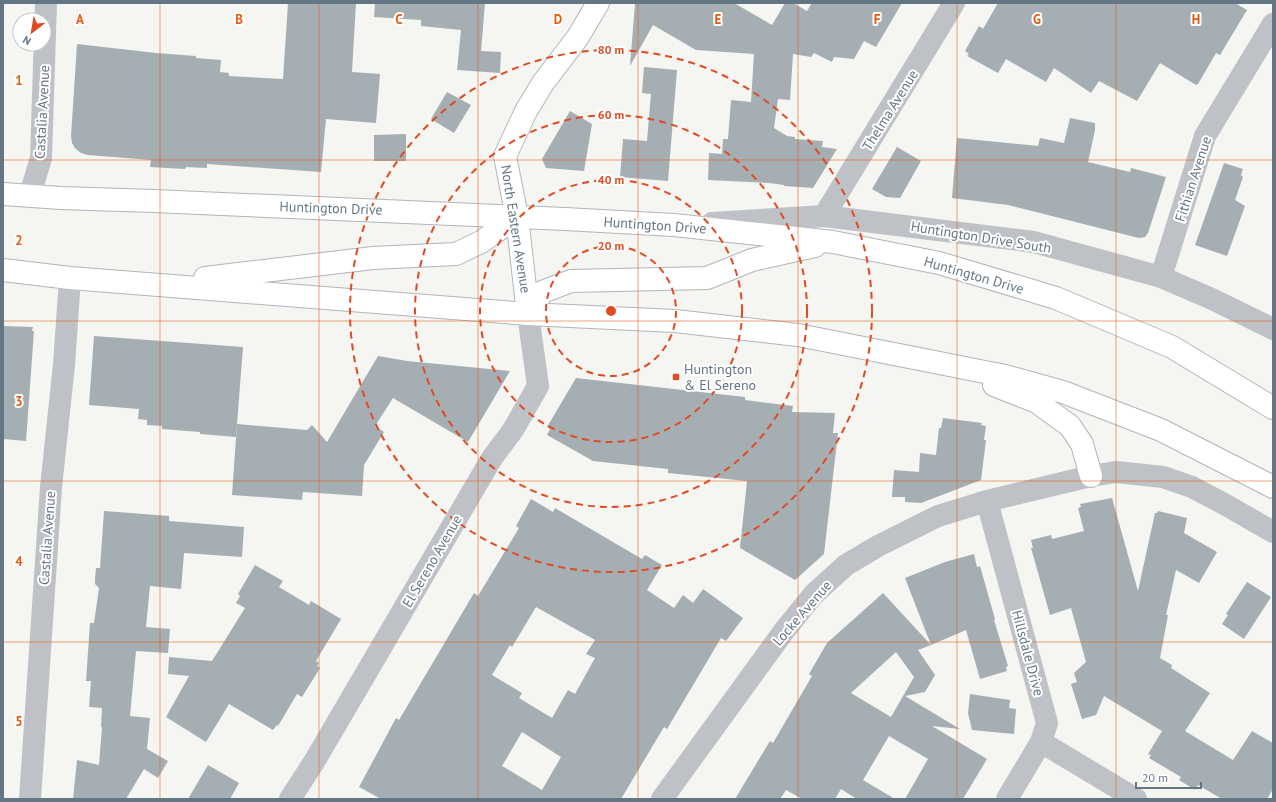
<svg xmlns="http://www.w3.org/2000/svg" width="1276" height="802" font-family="'PT Sans',sans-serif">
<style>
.building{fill:#a5aeb3;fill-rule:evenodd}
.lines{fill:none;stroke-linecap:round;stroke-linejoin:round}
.major-casing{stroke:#b1b6ba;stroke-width:24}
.minor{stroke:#bec2c6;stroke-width:22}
.major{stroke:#fff;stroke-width:22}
.grid{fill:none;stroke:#e8590c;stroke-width:1;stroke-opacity:0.55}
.ring{fill:none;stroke:#e24a24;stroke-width:2;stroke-dasharray:7 5}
.poi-dot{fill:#e24a24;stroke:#fff;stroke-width:1.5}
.labels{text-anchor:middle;stroke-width:4;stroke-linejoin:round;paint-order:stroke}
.street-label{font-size:14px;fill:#647683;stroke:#fff}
.poi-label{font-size:14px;fill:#647683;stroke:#fff;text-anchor:start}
.grid-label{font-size:13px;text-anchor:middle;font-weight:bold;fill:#e8590c;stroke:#fff;stroke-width:4;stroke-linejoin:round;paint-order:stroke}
.centre{fill:#e24a24;stroke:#fff;stroke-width:2}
.ring-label{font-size:12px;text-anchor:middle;font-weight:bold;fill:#e24a24;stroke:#fff;stroke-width:4;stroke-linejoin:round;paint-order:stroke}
</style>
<rect width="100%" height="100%" fill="#f5f5f1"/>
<!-- building -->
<g class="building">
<polygon points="288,3 356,3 352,72 380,74 376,123 326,119 321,172 207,164 207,168 186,167 185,169 150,167 151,160 88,155 81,153 75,148 72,143 71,136 77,44 156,53 196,56 196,58 221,60 220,72 229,73 229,76 283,79"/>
<polygon points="375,3 485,3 481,51 501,52 500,73 457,70 461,30 421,26 421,20 374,17"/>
<polygon points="635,3 734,3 772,25 785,3 793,3 807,11 812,3 902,3 876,47 864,41 854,59 834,57 832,62 814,53 811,57 793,54 790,100 778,99 774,128 787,136 795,137 795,139 823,141 822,147 837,149 813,188 784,186 784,185 769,183 708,180 709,153 722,154 723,139 728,139 731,100 751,102 754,54 696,50 653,25 630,66"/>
<polygon points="998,3 1235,3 1247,10 1220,55 1216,53 1198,84 1197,84 1196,85 1160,63 1137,101 1099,81 1091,93 1054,68 1046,82 1006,59 998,73 967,56 969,54 965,51 979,26 983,29"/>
<polygon points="644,67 677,70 668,181 620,177 623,139 647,141 651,94 642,93"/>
<polygon points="447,92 471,105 454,133 431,119"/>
<polygon points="570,111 592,124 584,171 546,168 542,159"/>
<polygon points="1070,118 1095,123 1095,130 1088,162 1130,172 1131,168 1166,177 1148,233 1145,237 1139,238 1008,205 952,198 957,138 1038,146 1040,138 1064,143"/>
<polygon points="406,134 406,161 374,161 374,135"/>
<polygon points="897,147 921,161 900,198 886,197 872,189"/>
<polygon points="1224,163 1243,169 1241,175 1243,177 1235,200 1245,206 1227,256 1195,245"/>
<polygon points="3,326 33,327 32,331 34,331 26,441 3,439"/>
<polygon points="94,336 243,347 236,437 200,434 200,432 162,429 162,426 147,425 147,420 138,419 139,409 89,405"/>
<polygon points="378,356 407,361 510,371 468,442 393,398 375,426 384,432 364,465 362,496 303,492 302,500 232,495 237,424 307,430 312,425 327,442"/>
<polygon points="576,378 745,397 745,400 793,406 792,412 835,413 833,433 838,433 824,554 795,580 740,548 747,481 668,473 668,469 593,461 547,435 550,429 547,427"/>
<polygon points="943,418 982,423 981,425 986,426 984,440 986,440 981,480 921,503 905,502 905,497 892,497 894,470 919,472 920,453 936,455 939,428 941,428"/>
<polygon points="1112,498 1138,591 1155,513 1157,513 1158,511 1187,518 1184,533 1217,552 1199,583 1176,570 1166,615 1168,615 1160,658 1172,665 1171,668 1210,693 1185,731 1233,760 1252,731 1273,743 1273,789 1267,799 1222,799 1198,785 1195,790 1179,780 1181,777 1149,758 1151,755 1148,754 1162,731 1104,696 1096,715 1082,719 1071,684 1077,682 1074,673 1086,662 1071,608 1050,615 1031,548 1033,548 1031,540 1051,535 1052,539 1084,531 1078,508 1081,507 1080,504"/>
<path d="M531,499L553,512L555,508L642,559L645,555L662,565L647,590L674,608L683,595L693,603L703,589L743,618L726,641L721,638L667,729L664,727L621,799H381L359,787L396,718L399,720L474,593L478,596L519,528L516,526ZM536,607L595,640L586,654L595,658L575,694L568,690L552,718L519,698L522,693L492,675L510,645L512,647ZM522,732L561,757L542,790L502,766Z"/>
<polygon points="104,511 169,516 169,521 244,527 242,557 184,553 181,589 150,586 146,627 170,629 168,653 136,651 130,716 150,718 147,749 168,761 158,778 144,769 126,799 73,799 77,760 99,765 102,727 101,727 102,708 89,707 91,681 86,681 90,623 94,623 99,588 95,584 95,579 96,568 100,568"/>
<polygon points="974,554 977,567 980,566 995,619 994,620 1008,666 1006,667 1007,671 980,679 966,630 931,645 905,578 945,562"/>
<polygon points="255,565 283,581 279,587 309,605 311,601 341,619 316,661 319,663 317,666 320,668 302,697 297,694 278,726 277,725 273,730 229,704 206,742 166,717 189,676 168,674 169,657 212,661 245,608 236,603 240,596 238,594"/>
<polygon points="1247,582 1271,597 1244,639 1222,624 1228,615 1226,614"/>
<path d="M883,593L931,645L918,650L935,675L925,692L905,696L960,729L932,726L987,759L963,799H905L928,759L889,736L863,780L895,799H857L841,789L835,799H802L786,790L780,799H735L770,741L773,743L812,676L809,674L827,643ZM896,652L914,677L891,717L851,693Z"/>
<polygon points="970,694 1010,700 1009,708 1016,709 1014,734 972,730 968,713"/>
<polygon points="208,765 239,783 230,799 188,799"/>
</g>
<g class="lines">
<!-- major casing -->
<g class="major-casing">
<g id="major">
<polyline points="3,194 61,198 154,201 565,219 674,225 833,242 939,263 1056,298 1172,347 1273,408"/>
<polyline points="3,270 70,278 528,314 675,321 798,335 1005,376 1063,392 1161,430 1273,487"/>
<polyline points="205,278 373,258 456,254 481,242 517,217"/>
<polyline points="528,314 517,217 505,156 526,111 543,83 578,37 598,3"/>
<polyline points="528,314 542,292 571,281 707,278 752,260 815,246"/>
<polyline points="994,385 1037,402 1070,426 1082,444 1091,476"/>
</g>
</g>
<!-- minor -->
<g class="minor">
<polyline points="30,195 41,158 46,3"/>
<polyline points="824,216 954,3"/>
<polyline points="712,223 824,216 1034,242 1161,277 1212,299 1273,329"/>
<polyline points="1161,277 1205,136 1273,24"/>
<polyline points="987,501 1047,723 1041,742 1007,799"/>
<polyline points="1041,742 1136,799"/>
<polyline points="30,799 51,487 64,365 70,278"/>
<polyline points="290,799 314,762 492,458 513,430 538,386 528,314"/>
<polyline points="662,799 784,631 814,594 846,565 878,546 938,516 987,501 1091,476 1116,472 1163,477 1192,487 1226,505 1273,532"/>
</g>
<!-- major -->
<use href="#major" class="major"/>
</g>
<!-- grid -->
<path class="grid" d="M160,3V799M319,3V799M478,3V799M638,3V799M798,3V799M957,3V799M1116,3V799M3,160H1273M3,321H1273M3,481H1273M3,642H1273"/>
<!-- distance rings -->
<g class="ring">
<circle cx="611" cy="311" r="65"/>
<circle cx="611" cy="311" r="131"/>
<circle cx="611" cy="311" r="196"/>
<circle cx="611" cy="311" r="261"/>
</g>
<!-- markers -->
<rect class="poi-dot" x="672" y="373" width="8" height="8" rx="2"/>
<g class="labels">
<!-- street labels -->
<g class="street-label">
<text transform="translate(890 110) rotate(-58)" y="5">Thelma Avenue</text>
<text transform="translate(42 112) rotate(-87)" y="5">Castalia Avenue</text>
<text transform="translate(1193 179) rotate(-72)" y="5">Fithian Avenue</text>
<text transform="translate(331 208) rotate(2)" y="5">Huntington Drive</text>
<text transform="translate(655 225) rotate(4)" y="5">Huntington Drive</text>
<text transform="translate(516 229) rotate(81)" y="5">North Eastern Avenue</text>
<text transform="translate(981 237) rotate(9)" y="5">Huntington Drive South</text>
<text transform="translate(974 275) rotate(16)" y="5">Huntington Drive</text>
<text transform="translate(47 538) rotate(-86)" y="5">Castalia Avenue</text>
<text transform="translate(432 561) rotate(-60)" y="5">El Sereno Avenue</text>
<text transform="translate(802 613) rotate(-49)" y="5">Locke Avenue</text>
<text transform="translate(1028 653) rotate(75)" y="5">Hillsdale Drive</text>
</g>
<!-- poi labels -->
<g class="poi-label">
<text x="684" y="374">Huntington<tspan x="684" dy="16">&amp; El Sereno</tspan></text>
</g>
</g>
<g class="grid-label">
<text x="80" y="24">A</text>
<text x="239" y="24">B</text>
<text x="399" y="24">C</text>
<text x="558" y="24">D</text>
<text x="718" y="24">E</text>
<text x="877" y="24">F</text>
<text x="1037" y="24">G</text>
<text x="1196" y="24">H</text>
<text x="19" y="85">1</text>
<text x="19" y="245">2</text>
<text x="19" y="406">3</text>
<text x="19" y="566">4</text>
<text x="19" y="726">5</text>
</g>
<circle cx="611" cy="311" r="6" class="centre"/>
<g class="ring-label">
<text x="611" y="54">80 m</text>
<text x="611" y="119">60 m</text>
<text x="611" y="184">40 m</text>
<text x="611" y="250">20 m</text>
</g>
<!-- border -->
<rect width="1276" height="802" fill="none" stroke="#647683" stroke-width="8"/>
<!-- north arrow -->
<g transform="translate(32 32) rotate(211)"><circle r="19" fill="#ffffff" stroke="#c1c8cd"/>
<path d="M0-3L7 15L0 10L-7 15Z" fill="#e24a24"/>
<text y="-6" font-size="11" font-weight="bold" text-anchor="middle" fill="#647683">N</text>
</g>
<!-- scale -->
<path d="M1136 782v6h65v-6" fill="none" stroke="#647683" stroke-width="2"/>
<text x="1142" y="782" font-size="12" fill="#647683" stroke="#ffffff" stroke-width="3" paint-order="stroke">20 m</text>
</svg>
